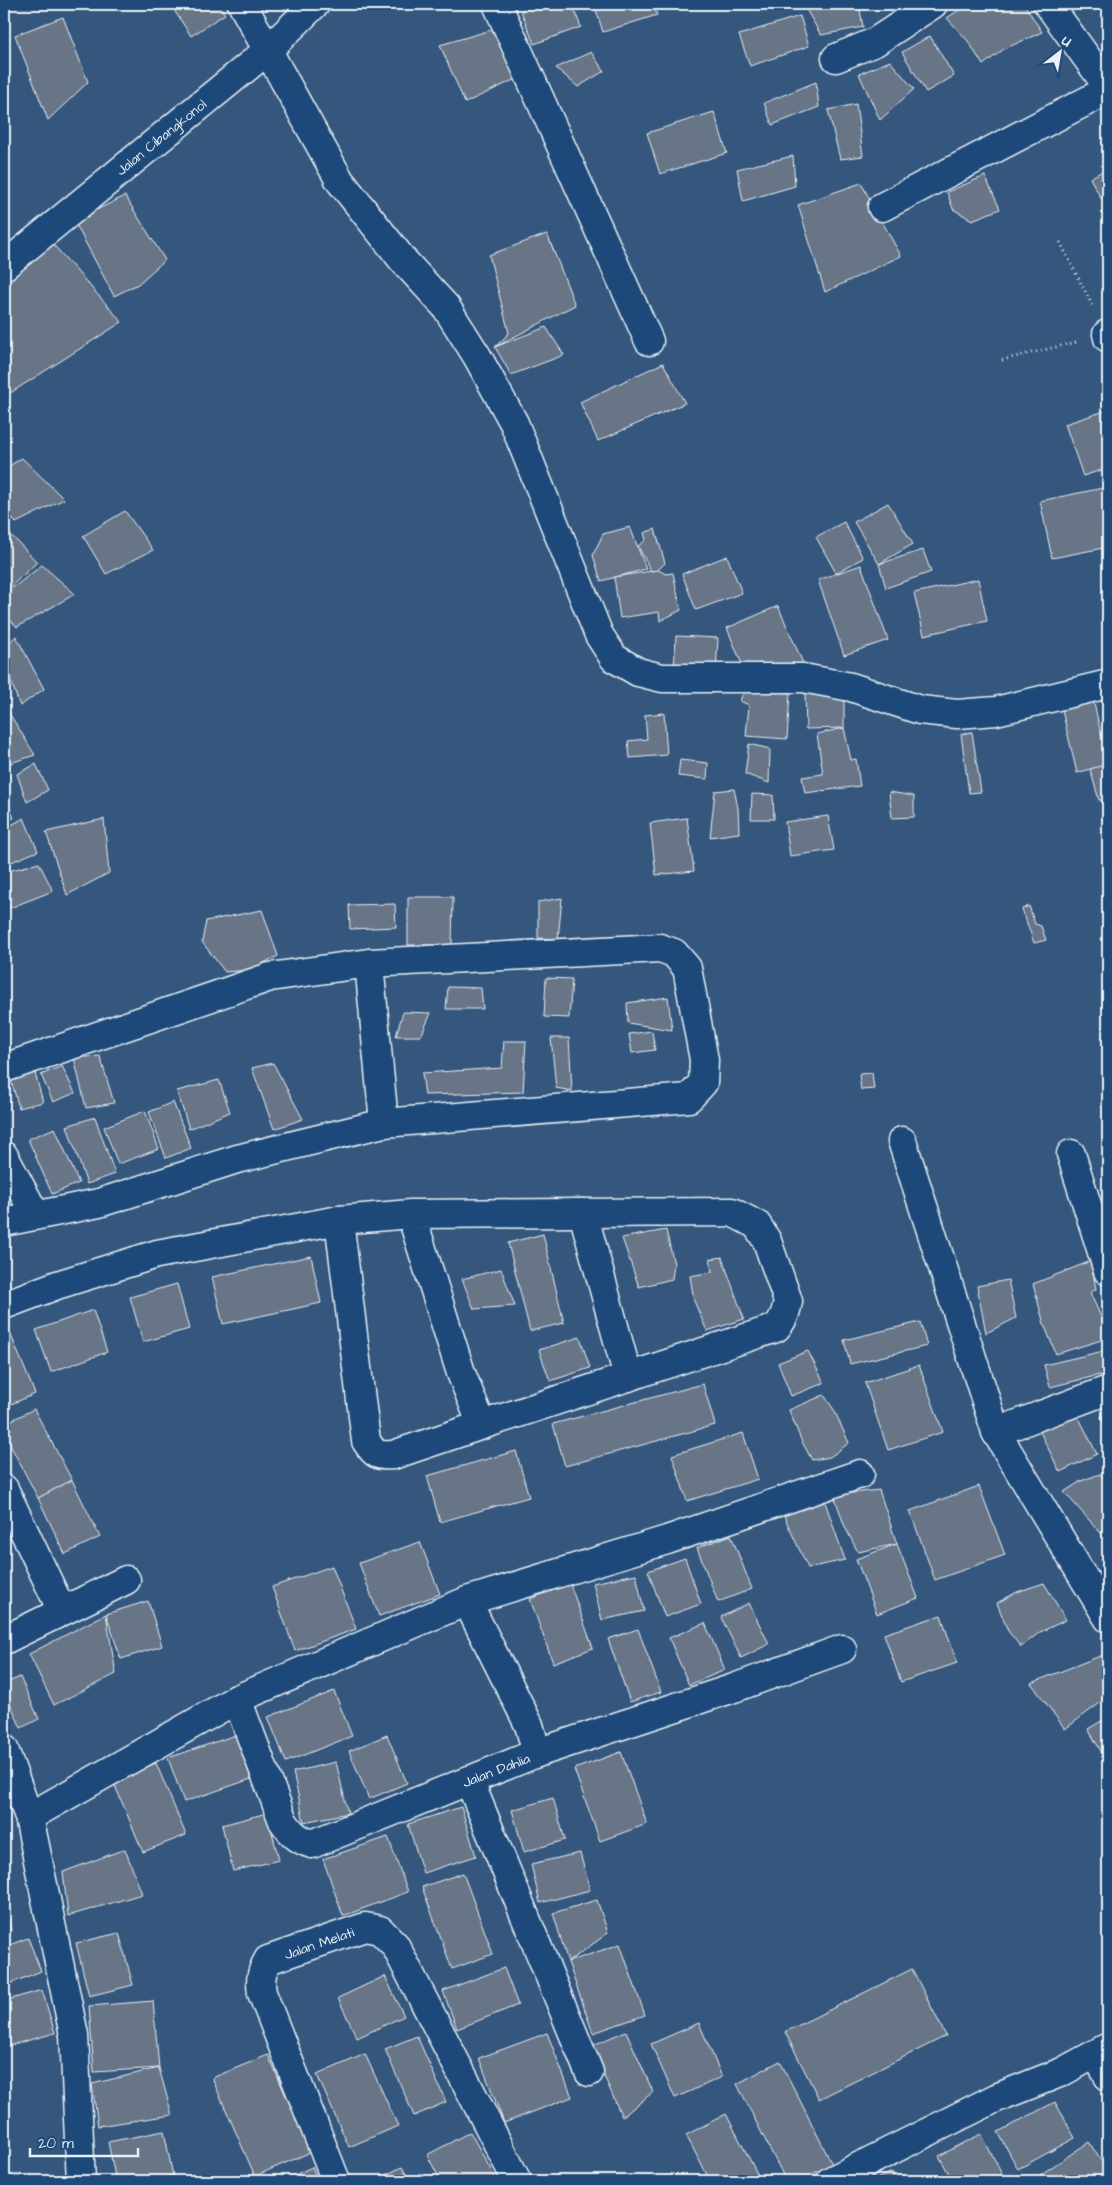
<svg xmlns="http://www.w3.org/2000/svg" width="1112" height="2185" font-family="'Architects Daughter',sans-serif">
<style>
.building{fill:#687487;stroke:#e8f1f8}
.lines{fill:none;stroke-linecap:round;stroke-linejoin:round}
.minor-casing{stroke:#e8f1f8;stroke-width:31}
.path{stroke:#e8f1f8;stroke-width:3;stroke-dasharray:1 4;stroke-linecap:butt}
.minor{stroke:#1f4a7a;stroke-width:28}
.labels{text-anchor:middle;stroke-width:4.5;stroke-linejoin:round;paint-order:stroke}
.street-label{font-size:14px;fill:#e8f1f8;stroke:#1f4a7a}
</style>
<rect width="100%" height="100%" fill="#35577e"/>
<filter id="ink" filterUnits="userSpaceOnUse"><feTurbulence type="fractalNoise" baseFrequency=".02" numOctaves="2"/><feDisplacementMap in="SourceGraphic" scale="10" xChannelSelector="R" yChannelSelector="G"/><feConvolveMatrix kernelMatrix="1 2 1 2 8 2 1 2 1" color-interpolation-filters="sRGB"/></filter>
<g filter="url(#ink)">
<!-- building -->
<g class="building">
<polygon points="170,4 218,4 225,14 191,36"/>
<polygon points="541,4 572,4 581,27 534,44 521,11"/>
<polygon points="594,4 653,4 657,15 603,32"/>
<polygon points="803,4 859,4 863,27 821,35"/>
<polygon points="968,4 1024,4 1042,32 1004,49 983,65 968,41 947,18"/>
<polygon points="800,16 809,46 750,66 739,35"/>
<polygon points="63,17 88,82 48,120 15,35"/>
<polygon points="498,28 522,76 465,103 440,45"/>
<polygon points="930,36 954,76 926,92 902,52"/>
<polygon points="591,52 604,71 578,87 556,68"/>
<polygon points="890,61 914,89 880,120 859,74"/>
<polygon points="816,82 819,107 772,125 764,103"/>
<polygon points="856,104 863,156 840,159 828,110"/>
<polygon points="714,112 727,153 660,174 647,133"/>
<polygon points="793,156 795,186 743,201 737,169"/>
<polygon points="1108,168 1108,211 1090,178"/>
<polygon points="985,176 1000,209 972,220 953,209 947,192"/>
<polygon points="861,183 901,256 825,292 798,205"/>
<polygon points="125,196 165,260 138,284 114,296 74,221"/>
<polygon points="547,234 575,305 495,347 509,333 489,255"/>
<polygon points="50,241 122,322 4,397 4,282"/>
<polygon points="546,327 564,355 511,375 495,347"/>
<polygon points="663,363 685,403 598,441 580,402"/>
<polygon points="1108,410 1108,468 1083,476 1065,424"/>
<polygon points="22,458 64,499 16,523 4,509 4,469"/>
<polygon points="1108,487 1108,547 1052,558 1040,501"/>
<polygon points="888,503 913,544 879,564 854,522"/>
<polygon points="125,511 153,550 106,574 83,536"/>
<polygon points="844,522 863,558 836,573 816,537"/>
<polygon points="630,527 646,569 601,581 593,555 603,534"/>
<polygon points="655,529 665,563 658,570 651,571 638,546 646,540 644,533"/>
<polygon points="10,534 37,562 4,593 4,539"/>
<polygon points="923,550 931,572 886,588 879,564"/>
<polygon points="727,556 742,593 696,610 682,574"/>
<polygon points="42,565 75,594 17,627 4,613 4,595"/>
<polygon points="861,565 888,640 844,655 818,580"/>
<polygon points="658,570 666,574 673,573 681,610 660,621 659,612 620,618 614,577"/>
<polygon points="978,579 987,621 924,635 914,593"/>
<polygon points="778,606 806,670 744,669 727,628"/>
<polygon points="16,636 44,689 20,706 4,663 4,648"/>
<polygon points="676,636 718,638 716,673 674,671"/>
<polygon points="744,690 790,693 787,739 746,736 749,705 740,701"/>
<polygon points="805,692 844,692 844,728 806,729"/>
<polygon points="1093,699 1108,764 1077,773 1061,706"/>
<polygon points="9,713 35,755 4,765 4,717"/>
<polygon points="664,713 667,755 630,758 628,741 647,739 645,715"/>
<polygon points="844,728 851,760 856,759 860,786 805,793 802,777 823,774 817,734"/>
<polygon points="972,732 981,792 969,793 961,734"/>
<polygon points="749,744 770,749 769,783 745,774"/>
<polygon points="680,760 708,763 707,779 678,776"/>
<polygon points="36,764 48,790 27,802 17,774"/>
<polygon points="1108,764 1108,801 1099,800 1090,769"/>
<polygon points="734,789 738,808 739,833 710,837 715,791"/>
<polygon points="889,792 914,796 914,817 892,818"/>
<polygon points="752,794 773,795 774,819 751,819"/>
<polygon points="4,796 14,818 4,821"/>
<polygon points="828,816 834,850 790,856 785,822"/>
<polygon points="24,818 38,851 4,865 4,829"/>
<polygon points="687,818 694,871 656,875 650,823"/>
<polygon points="104,819 109,873 67,895 46,832"/>
<polygon points="39,863 53,891 7,909 4,894 4,872"/>
<polygon points="408,897 453,897 452,945 408,945"/>
<polygon points="562,898 558,939 538,938 538,902"/>
<polygon points="395,904 396,927 350,929 349,905"/>
<polygon points="1029,906 1035,924 1041,926 1046,940 1034,943 1022,909"/>
<polygon points="262,910 278,956 249,970 225,972 202,942 206,921"/>
<polygon points="546,978 572,979 569,1018 544,1017"/>
<polygon points="448,987 481,988 483,1009 446,1009"/>
<polygon points="668,997 672,1030 628,1023 627,1003"/>
<polygon points="403,1012 431,1013 421,1036 396,1036"/>
<polygon points="652,1031 655,1050 632,1053 629,1034"/>
<polygon points="551,1038 569,1038 572,1091 556,1088"/>
<polygon points="504,1041 526,1041 523,1092 425,1095 422,1073 502,1068"/>
<polygon points="100,1056 114,1103 86,1108 74,1058"/>
<polygon points="273,1063 303,1119 274,1129 252,1068"/>
<polygon points="33,1066 43,1102 19,1108 9,1073"/>
<polygon points="62,1066 75,1093 53,1102 41,1075"/>
<polygon points="872,1073 874,1089 861,1090 859,1074"/>
<polygon points="219,1080 230,1112 189,1129 177,1091"/>
<polygon points="173,1102 191,1148 166,1158 149,1112"/>
<polygon points="145,1111 159,1149 118,1164 104,1127"/>
<polygon points="95,1117 115,1174 87,1184 67,1126"/>
<polygon points="55,1128 79,1183 52,1194 28,1139"/>
<polygon points="666,1230 674,1264 672,1279 639,1287 622,1238"/>
<polygon points="543,1234 564,1323 530,1331 508,1243"/>
<polygon points="311,1256 321,1303 223,1324 212,1277"/>
<polygon points="722,1257 744,1319 707,1331 694,1301 690,1276 712,1272 710,1259"/>
<polygon points="1091,1261 1096,1289 1090,1293 1108,1332 1108,1338 1056,1354 1044,1324 1033,1284"/>
<polygon points="501,1269 515,1306 474,1309 462,1279"/>
<polygon points="1008,1280 1016,1318 986,1333 977,1286"/>
<polygon points="177,1284 189,1329 143,1342 130,1297"/>
<polygon points="93,1310 107,1352 51,1372 36,1330"/>
<polygon points="920,1322 927,1346 850,1364 844,1340"/>
<polygon points="6,1323 35,1394 4,1407 4,1324"/>
<polygon points="580,1337 590,1368 550,1381 539,1350"/>
<polygon points="1108,1350 1108,1373 1050,1387 1044,1365"/>
<polygon points="808,1351 824,1383 791,1396 778,1363"/>
<polygon points="919,1365 943,1432 888,1450 865,1383"/>
<polygon points="703,1384 715,1425 565,1466 553,1424"/>
<polygon points="824,1395 834,1410 849,1443 830,1457 812,1460 801,1440 789,1410"/>
<polygon points="34,1409 72,1480 38,1498 4,1433 4,1424"/>
<polygon points="1077,1414 1097,1454 1060,1472 1040,1432"/>
<polygon points="1108,1414 1108,1434 1101,1417"/>
<polygon points="743,1433 758,1479 687,1501 672,1455"/>
<polygon points="516,1451 529,1497 440,1522 427,1476"/>
<polygon points="1100,1474 1108,1485 1108,1541 1064,1492 1081,1481"/>
<polygon points="72,1480 100,1537 65,1554 38,1498"/>
<polygon points="979,1486 1005,1555 935,1580 910,1511"/>
<polygon points="879,1490 897,1544 858,1552 845,1527 835,1498 844,1494"/>
<polygon points="824,1499 845,1560 808,1568 783,1514"/>
<polygon points="731,1535 752,1589 718,1602 697,1548"/>
<polygon points="420,1542 440,1594 379,1616 359,1563"/>
<polygon points="897,1544 918,1598 877,1614 856,1559"/>
<polygon points="685,1558 701,1604 665,1617 648,1571"/>
<polygon points="332,1566 356,1629 295,1651 272,1587"/>
<polygon points="636,1574 644,1611 602,1620 593,1583"/>
<polygon points="1044,1583 1066,1620 1040,1632 1021,1647 1008,1631 997,1603 1017,1592"/>
<polygon points="570,1584 593,1648 553,1663 530,1599"/>
<polygon points="148,1601 162,1646 121,1659 106,1614"/>
<polygon points="749,1603 769,1644 741,1658 721,1617"/>
<polygon points="106,1614 116,1674 54,1705 29,1654"/>
<polygon points="941,1615 957,1663 901,1682 884,1634"/>
<polygon points="705,1623 725,1670 689,1685 669,1638"/>
<polygon points="638,1629 661,1692 630,1702 608,1639"/>
<polygon points="1103,1655 1108,1669 1108,1697 1065,1729 1031,1683"/>
<polygon points="20,1677 39,1719 21,1728 4,1689 4,1684"/>
<polygon points="334,1691 352,1736 286,1762 268,1717"/>
<polygon points="1108,1717 1108,1763 1088,1729"/>
<polygon points="236,1735 251,1779 184,1802 168,1758"/>
<polygon points="387,1735 407,1783 369,1799 349,1751"/>
<polygon points="621,1752 647,1824 600,1841 574,1769"/>
<polygon points="336,1762 348,1813 304,1822 293,1772"/>
<polygon points="156,1763 186,1835 143,1852 113,1781"/>
<polygon points="553,1798 565,1840 524,1852 512,1810"/>
<polygon points="461,1807 476,1856 423,1873 408,1824"/>
<polygon points="267,1813 279,1860 233,1871 222,1825"/>
<polygon points="388,1837 408,1892 343,1916 323,1859"/>
<polygon points="125,1849 142,1894 68,1916 63,1872"/>
<polygon points="580,1853 590,1890 540,1903 531,1864"/>
<polygon points="463,1873 493,1954 452,1969 422,1887"/>
<polygon points="597,1900 608,1933 568,1962 553,1913"/>
<polygon points="4,1904 11,1930 4,1932"/>
<polygon points="119,1933 133,1985 89,1996 76,1943"/>
<polygon points="28,1938 41,1971 4,1986 4,1947"/>
<polygon points="620,1944 645,2015 593,2033 568,1962"/>
<polygon points="504,1968 518,2005 457,2029 443,1991"/>
<polygon points="912,1969 946,2036 819,2099 785,2032"/>
<polygon points="385,1976 404,2016 357,2038 338,1998"/>
<polygon points="42,1990 55,2033 4,2047 4,2001"/>
<polygon points="153,2001 159,2068 94,2072 89,2006"/>
<polygon points="699,2023 722,2077 675,2098 651,2044"/>
<polygon points="626,2031 653,2092 622,2117 591,2046"/>
<polygon points="547,2033 572,2097 504,2123 479,2058"/>
<polygon points="417,2036 446,2102 414,2116 385,2049"/>
<polygon points="365,2054 398,2126 349,2147 317,2075"/>
<polygon points="268,2055 311,2152 255,2176 212,2078"/>
<polygon points="780,2061 832,2164 798,2181 786,2181 737,2084"/>
<polygon points="159,2068 172,2115 98,2126 92,2084"/>
<polygon points="1055,2102 1075,2138 1018,2169 998,2132"/>
<polygon points="726,2114 761,2181 710,2181 686,2135"/>
<polygon points="164,2131 173,2176 147,2181 116,2181 108,2142"/>
<polygon points="470,2132 497,2181 441,2181 427,2155"/>
<polygon points="981,2134 1006,2181 953,2181 939,2156"/>
<polygon points="1089,2142 1108,2172 1108,2181 1031,2181"/>
<polygon points="312,2167 318,2181 281,2181"/>
<polygon points="402,2167 410,2181 373,2181"/>
<polygon points="892,2172 896,2181 872,2181"/>
</g>
<g class="lines">
<!-- minor casing -->
<g class="minor-casing">
<g id="minor">
<polyline points="242,4 340,181 402,259 446,307 477,356 514,423 599,635 614,658 638,672 662,678 803,678 851,687 920,710 957,714 996,711 1108,684"/>
<polyline points="497,4 649,341"/>
<polyline points="1048,4 1108,87"/>
<polyline points="836,58 875,42 933,4"/>
<polyline points="882,207 1108,90"/>
<polyline points="4,266 268,50 315,4"/>
<polyline points="1107,334 1108,338"/>
<polyline points="4,1068 270,977 369,963 384,1123"/>
<polyline points="902,1141 996,1432 1108,1618"/>
<polyline points="1071,1154 1108,1271"/>
<polyline points="4,1156 35,1214"/>
<polyline points="583,1213 628,1377"/>
<path d="M339,1220L366,1441C375,1455 377,1456 393,1455L482,1425"/>
<polyline points="4,1222 99,1203 237,1159 384,1123 689,1098 703,1083 704,1060 687,968 674,953 660,948 369,963"/>
<path d="M4,1305L57,1285L157,1254L339,1220L411,1214L732,1212L757,1225L767,1241L788,1301C786,1312 784,1319 776,1328L482,1425L461,1373L411,1214"/>
<polyline points="996,1432 1108,1390"/>
<polyline points="4,1489 62,1611"/>
<polyline points="467,1601 529,1725 537,1753"/>
<polyline points="4,1640 126,1580"/>
<path d="M237,1699L283,1821C291,1833 298,1840 312,1844L537,1753L734,1688L842,1649"/>
<polyline points="4,1749 29,1817 74,2035 81,2181"/>
<polyline points="469,1780 589,2072"/>
<polyline points="29,1817 237,1699 467,1601 667,1540 860,1474"/>
<polyline points="1096,2054 1108,2076"/>
<path d="M336,2181L262,1993C260,1980 261,1972 268,1960L365,1927L380,1930L395,1945L517,2181"/>
<polyline points="830,2181 996,2098 1062,2072 1108,2047"/>
</g>
</g>
<!-- path -->
<g class="path">
<polyline points="1060,242 1092,305"/>
<polyline points="1002,360 1077,342"/>
</g>
<!-- minor -->
<use href="#minor" class="minor"/>
</g>
</g>
<g class="labels">
<!-- street labels -->
<g class="street-label">
<text transform="translate(161 137) rotate(-39)" y="5">Jalan Cibangkonol</text>
<text transform="translate(496 1770) rotate(-21)" y="5">Jalan Dahlia</text>
<text transform="translate(319 1943) rotate(-19)" y="5">Jalan Melati</text>
</g>
</g>
<!-- margin -->
<rect width="1112" height="2185" fill="none" stroke="#1f4a7a" stroke-width="20"/>
<rect x="10" y="10" width="1092" height="2165" fill="none" stroke="#e8f1f8" stroke-width="2" filter="url(#ink)"/>
<!-- north arrow -->
<g transform="translate(1060 52) rotate(31)" stroke="#1f4a7a" stroke-width="4" paint-order="stroke">
<path d="M0-4L9 19L0 12L-9 19Z" fill="#e8f1f8"/>
<text y="-8" font-size="14" font-weight="bold" text-anchor="middle" fill="#e8f1f8">U</text>
</g>
<!-- scale -->
<path d="M30 2148v8h108v-8" fill="none" stroke="#e8f1f8" stroke-width="2.5"/>
<text x="38" y="2148" font-size="15" fill="#e8f1f8" stroke="#1f4a7a" stroke-width="4" paint-order="stroke">20 m</text>
</svg>
